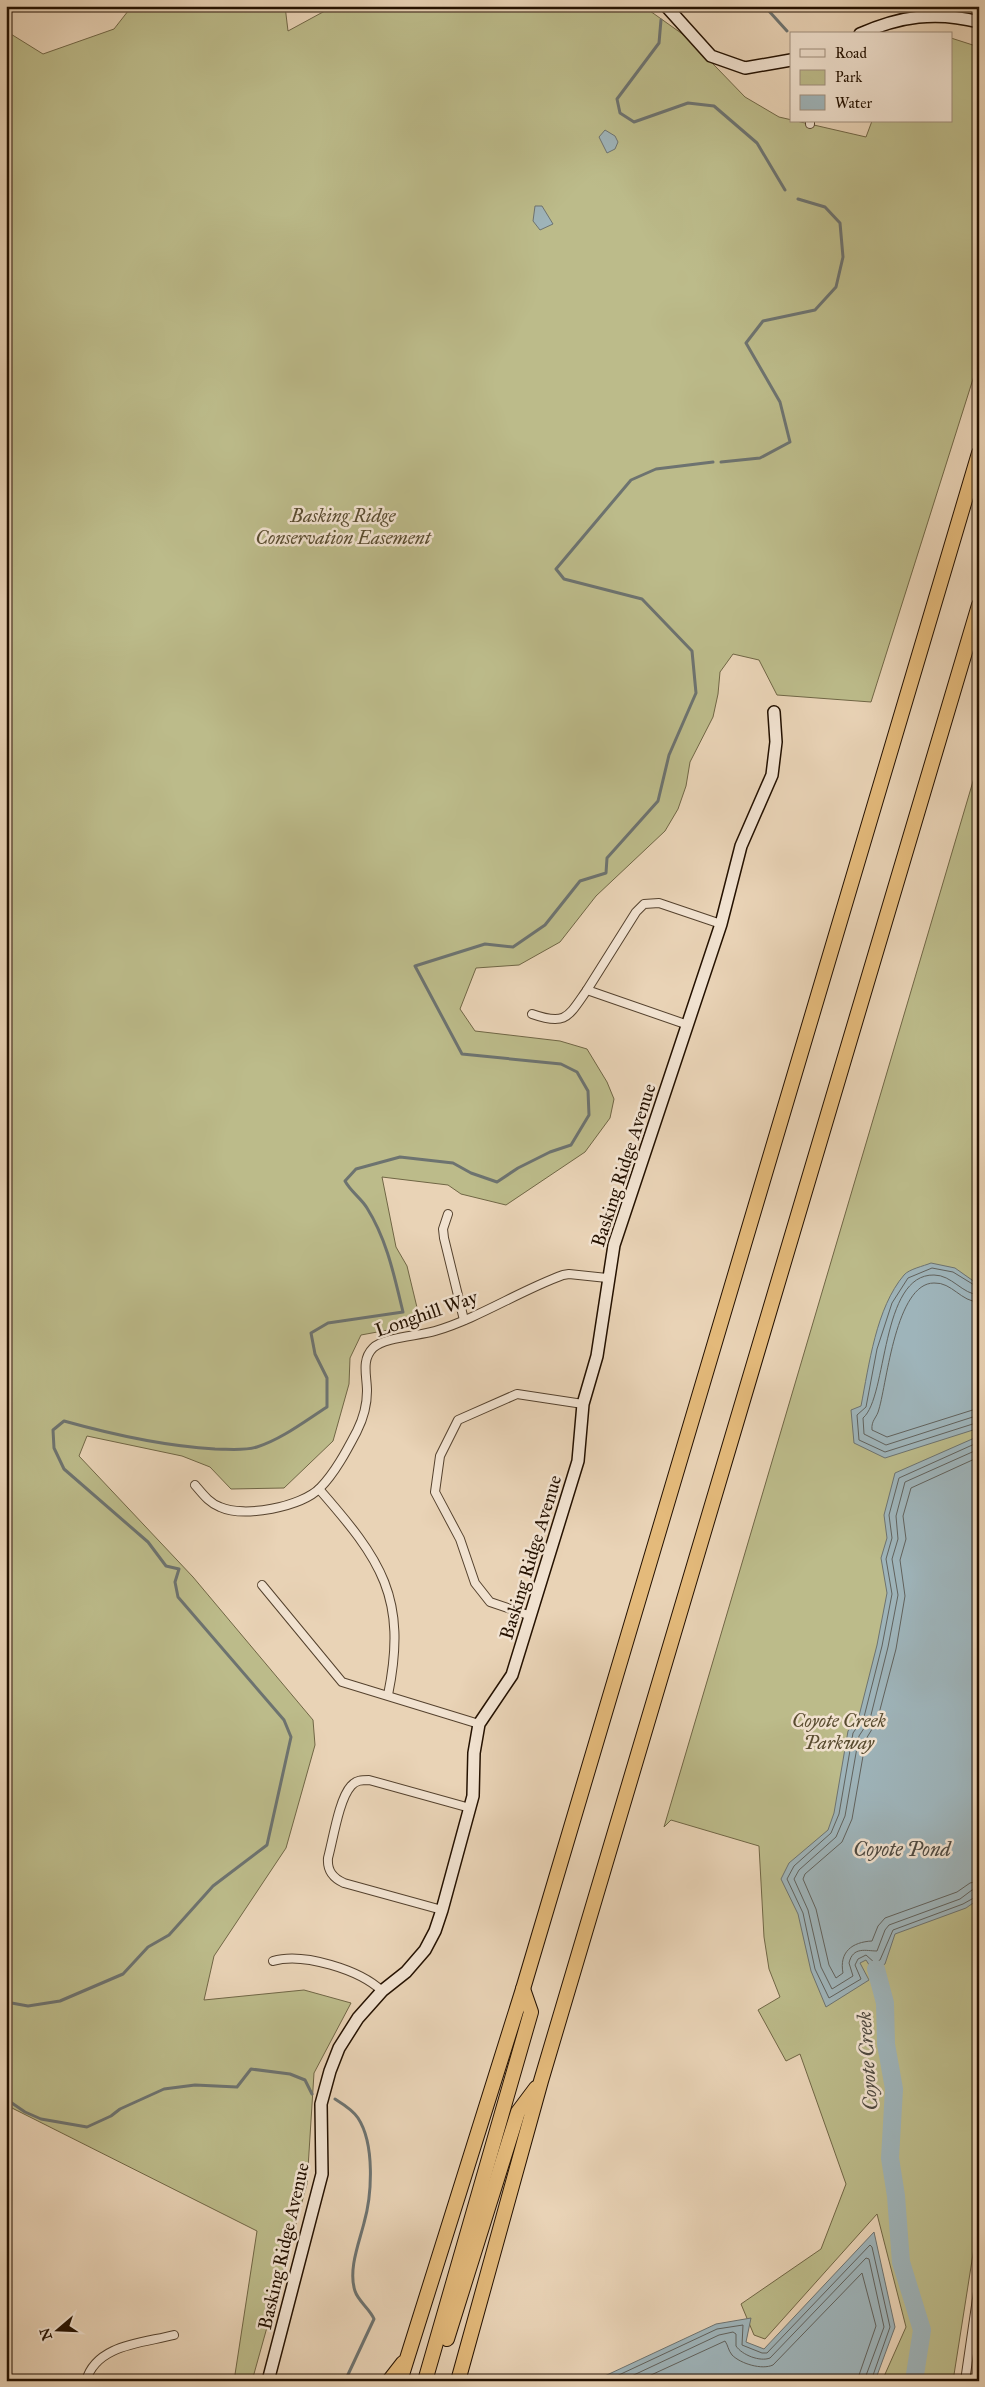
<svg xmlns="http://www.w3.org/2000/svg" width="985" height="2387" font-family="'IM FELL Great Primer',serif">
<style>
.green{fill:#bcbb8a;stroke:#706645}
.water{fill:#9eb4ba;stroke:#6d7370}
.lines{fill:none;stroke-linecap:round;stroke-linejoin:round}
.shore{stroke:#61625d;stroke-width:1}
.stream{stroke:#6d7370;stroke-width:3}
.river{stroke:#9eb4ba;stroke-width:18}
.street-casing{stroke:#55422e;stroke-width:10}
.secondary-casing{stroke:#241100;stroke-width:14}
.highway-casing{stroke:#241100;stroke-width:16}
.street{stroke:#f1e2d0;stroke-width:8}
.secondary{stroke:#f1e2d0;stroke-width:11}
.highway{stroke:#e4ba7b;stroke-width:14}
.labels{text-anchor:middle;stroke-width:5;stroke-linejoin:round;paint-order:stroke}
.park-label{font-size:19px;font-style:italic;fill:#594c30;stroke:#f1e2d0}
.street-label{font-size:19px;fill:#241100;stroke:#f1e2d0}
.water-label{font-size:20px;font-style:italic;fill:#4f4a41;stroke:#f1e2d0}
</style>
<rect width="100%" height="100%" fill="#e9d3b6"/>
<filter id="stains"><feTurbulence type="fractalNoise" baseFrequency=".004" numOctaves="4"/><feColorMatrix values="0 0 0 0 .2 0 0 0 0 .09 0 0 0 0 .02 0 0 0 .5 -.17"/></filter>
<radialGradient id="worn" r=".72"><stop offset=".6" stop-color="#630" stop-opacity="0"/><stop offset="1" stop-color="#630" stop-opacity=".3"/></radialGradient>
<!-- green -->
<g class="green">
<polygon points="132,6 285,6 288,31 334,6 643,6 688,38 745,97 779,117 866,137 872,121 951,121 951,38 979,47 979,360 871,702 777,695 759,660 733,654 720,672 718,694 713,717 690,762 686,786 678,809 665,831 596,896 560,942 519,965 476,968 460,1009 475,1031 560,1041 587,1049 607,1082 614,1099 610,1118 585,1152 506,1205 461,1194 448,1185 382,1177 396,1247 407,1266 421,1324 361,1335 350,1358 349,1384 333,1441 284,1488 231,1489 210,1467 182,1456 87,1436 79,1456 193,1577 313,1720 315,1745 286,1848 214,1956 204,2000 304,1990 351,2003 314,2073 307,2184 252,2381 234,2381 257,2231 6,2105 6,31 43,54 114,29"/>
<polygon points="979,761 979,2216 953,2381 882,2381 906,2327 877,2214 765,2339 754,2335 741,2304 821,2249 846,2184 800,2054 786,2061 758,2010 780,1997 769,1969 764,1937 759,1846 671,1820 664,1827"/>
</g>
<!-- water -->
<g class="water">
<polygon points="605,130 615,136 618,142 615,149 607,153 599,137"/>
<polygon points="535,206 542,206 553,224 540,230 533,221"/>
<path d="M931,1263L955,1268L979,1285V1425L973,1430L885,1458L854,1443L851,1410L861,1406C869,1365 876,1308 904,1275C909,1269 924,1266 931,1263Z"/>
<polygon points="979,1436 979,1899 966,1908 895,1934 885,1964 873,1971 866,1960 860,1963 869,1980 826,2007 811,1971 798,1914 781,1879 789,1863 828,1830 834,1813 848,1731 859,1716 877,1645 887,1593 881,1558 887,1538 884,1515 895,1473"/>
<polygon points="874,2232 895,2327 875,2381 594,2381 716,2324 751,2318 746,2342 764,2349"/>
</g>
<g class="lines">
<!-- shore -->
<g class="shore">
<polyline points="979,1288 953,1272 932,1268 908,1278 892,1303 877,1349 866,1407 857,1415 859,1440 885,1452 979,1422"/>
<path d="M979,1295C962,1294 952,1275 934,1275C880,1274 888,1397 863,1418L864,1434L886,1445L979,1415"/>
<path d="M979,1302C961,1302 952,1282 934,1283C896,1283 887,1382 879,1409C877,1418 871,1420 872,1430L887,1437L979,1408"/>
<polyline points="979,1442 899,1478 889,1515 892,1538 886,1559 892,1594 882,1646 864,1717 853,1733 839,1814 831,1833 794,1866 787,1879 803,1913 815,1969 829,1998 861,1979 855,1965 858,1959 866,1955 875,1963 880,1960 893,1930 963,1904 979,1895"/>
<path d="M979,1449L905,1482L896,1516L898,1539L892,1559L898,1595L888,1647L870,1719L859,1736L845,1816L836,1837L799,1870L794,1879L808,1910L821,1967L832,1989L853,1976L849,1963C853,1946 866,1951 877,1951L885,1930L889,1925L960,1899L972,1890L979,1889"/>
<path d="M979,1457L911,1488L903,1516L906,1539L900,1560L905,1596L896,1649L877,1721L866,1739L852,1819L842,1842L805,1874L803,1879L816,1909L829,1965L836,1978L843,1973C839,1952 852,1942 872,1941L878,1926L885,1918L957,1892L970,1883L979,1881"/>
<polyline points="606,2381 717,2329 743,2325 742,2345 762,2353 767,2353 870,2245 872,2247 890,2327 871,2381"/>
<path d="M621,2381L719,2335L733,2332L736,2334V2346C742,2355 760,2362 770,2358L866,2258L869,2259L884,2327L864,2381"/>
<path d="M638,2381L725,2341C728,2345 728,2350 732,2355C741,2364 762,2370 773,2365L862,2273L876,2326L857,2381"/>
</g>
<!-- stream -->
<g class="stream">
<polyline points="759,6 768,10 787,31"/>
<polyline points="661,20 659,43 617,99 620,113 634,122 688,103 714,106 757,143 785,190"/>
<polyline points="721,462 760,458 790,442 780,402 746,343 763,321 815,310 836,287 843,257 840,223 825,207 798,199"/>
<path d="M6,2002L28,2006L60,2001L123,1974L148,1947L169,1935L213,1886L267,1845L291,1737L284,1720L178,1597L175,1582L179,1569L166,1566L148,1542L64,1469L54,1448L53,1430L64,1421C114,1435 163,1446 215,1449C229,1449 244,1451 257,1447C282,1439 305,1421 327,1407V1378L315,1354L311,1333L328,1323L403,1312C394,1275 387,1240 367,1208C361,1198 351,1192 345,1181L356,1169L400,1157L453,1163L471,1173L497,1182L518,1168L550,1152L571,1145L589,1115L588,1091L577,1072L561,1064L462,1054L415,966L485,944L513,947L545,925L580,881L606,873L607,858L658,801L669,755L696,693L692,651L642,599L564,579L556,569L631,480L656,469L713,462"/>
<polyline points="6,2099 25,2112 41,2119 87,2127 111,2116 120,2109 164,2089 195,2085 237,2087 251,2069 290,2074 305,2080 312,2094"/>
<path d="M335,2099C343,2104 353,2110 358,2118C375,2144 372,2195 364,2223C359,2243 348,2270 355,2291C358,2301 370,2309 374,2319L345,2381"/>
</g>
<!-- river -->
<polyline class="river" points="876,1969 885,2003 886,2044 894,2089 890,2158 896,2196 901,2262 922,2330 914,2381"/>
<!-- street casing -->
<g class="street-casing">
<g id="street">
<polyline points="810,124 810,121"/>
<path d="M532,1014C566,1026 568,1017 587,990"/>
<polyline points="688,1025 587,990 636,912 644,904 659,903 721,924"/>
<polyline points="448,1214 443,1229 444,1238 464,1320"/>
<path d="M195,1485C202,1493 209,1503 220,1507C244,1518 301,1507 320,1488C335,1473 347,1450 357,1431C363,1419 367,1405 367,1391C367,1376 361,1360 373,1348C384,1337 419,1336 435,1331C479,1318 519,1291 563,1275L569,1274L607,1278"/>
<path d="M319,1489C381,1560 408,1597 388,1695"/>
<polyline points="262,1585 342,1682 479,1724"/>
<polyline points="531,1616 490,1602 475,1583 460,1539 435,1492 440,1456 458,1420 517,1394 583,1404"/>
<path d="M442,1910L344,1883C333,1878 327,1871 328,1858C333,1840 339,1799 351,1786C356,1780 362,1780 369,1780L470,1808"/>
<path d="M273,1961C303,1952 360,1970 382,1991"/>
<path d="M86,2381C96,2344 144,2343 174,2335"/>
<polyline points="965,2381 979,2285"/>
</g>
</g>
<!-- secondary casing -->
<g class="secondary-casing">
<g id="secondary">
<polyline points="666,6 711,56 745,68 791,60"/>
<path d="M860,34C900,16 936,11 979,22"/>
<polyline points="268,2381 322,2174 321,2104 330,2071 339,2048 358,2018 382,1991 406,1972 425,1950 435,1931 442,1910 473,1796 474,1753 479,1724 512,1675 578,1461 583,1404 597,1356 614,1245 721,924 741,846 772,775 776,742 774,712"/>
</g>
</g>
<!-- highway casing -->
<g class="highway-casing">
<g id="highway">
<polyline points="447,2339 518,2112 536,2088"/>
<polyline points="389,2381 403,2363"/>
<polyline points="400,2381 523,1989 979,453"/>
<polyline points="425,2381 531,2012 523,1989"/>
<polyline points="458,2381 541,2081 979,605"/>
</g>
</g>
<!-- street -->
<use href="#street" class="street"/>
<!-- secondary -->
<use href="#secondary" class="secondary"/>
<!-- highway -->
<use href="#highway" class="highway"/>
</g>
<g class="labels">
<!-- park labels -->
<g class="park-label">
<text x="343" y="522">Basking Ridge<tspan x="343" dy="22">Conservation Easement</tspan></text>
<text x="839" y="1727">Coyote Creek<tspan x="839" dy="22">Parkway</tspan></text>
</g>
<!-- street labels -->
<g class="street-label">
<text transform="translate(623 1165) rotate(-72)" y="7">Basking Ridge Avenue</text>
<text transform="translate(426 1313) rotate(-19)" y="7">Longhill Way</text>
<text transform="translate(530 1557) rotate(-73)" y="7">Basking Ridge Avenue</text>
<text transform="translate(283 2246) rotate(-77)" y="7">Basking Ridge Avenue</text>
</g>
<!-- water labels -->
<g class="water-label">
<text x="902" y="1856">Coyote Pond</text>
<text transform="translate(867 2061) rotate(-94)" y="7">Coyote Creek</text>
</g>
</g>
<!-- margin -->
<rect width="985" height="2387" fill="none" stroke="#e9d3b6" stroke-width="25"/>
<rect x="8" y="8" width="970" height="2372" fill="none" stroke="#241100" stroke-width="2.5"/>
<rect x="12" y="12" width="960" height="2362" fill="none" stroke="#241100"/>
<!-- legend -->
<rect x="790" y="32" width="162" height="90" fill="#f1e2d0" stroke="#9f8e7d"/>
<rect x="800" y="49" width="25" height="8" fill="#f1e2d0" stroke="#9f8e7d"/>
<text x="835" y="58" font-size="15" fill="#241100">Road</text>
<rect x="800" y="70" width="25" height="15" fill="#bcbb8a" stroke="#9f8e7d"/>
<text x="835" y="82" font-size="15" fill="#241100">Park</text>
<rect x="800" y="95" width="25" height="15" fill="#9eb4ba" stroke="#9f8e7d"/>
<text x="835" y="108" font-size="15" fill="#241100">Water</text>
<!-- north arrow -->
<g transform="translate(58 2330) rotate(251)" stroke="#f1e2d0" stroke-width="4" paint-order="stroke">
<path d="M0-4L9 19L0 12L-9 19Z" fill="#241100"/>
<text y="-8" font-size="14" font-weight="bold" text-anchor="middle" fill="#241100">N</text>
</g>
<rect width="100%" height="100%" filter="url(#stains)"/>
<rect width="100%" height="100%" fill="url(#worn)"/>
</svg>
